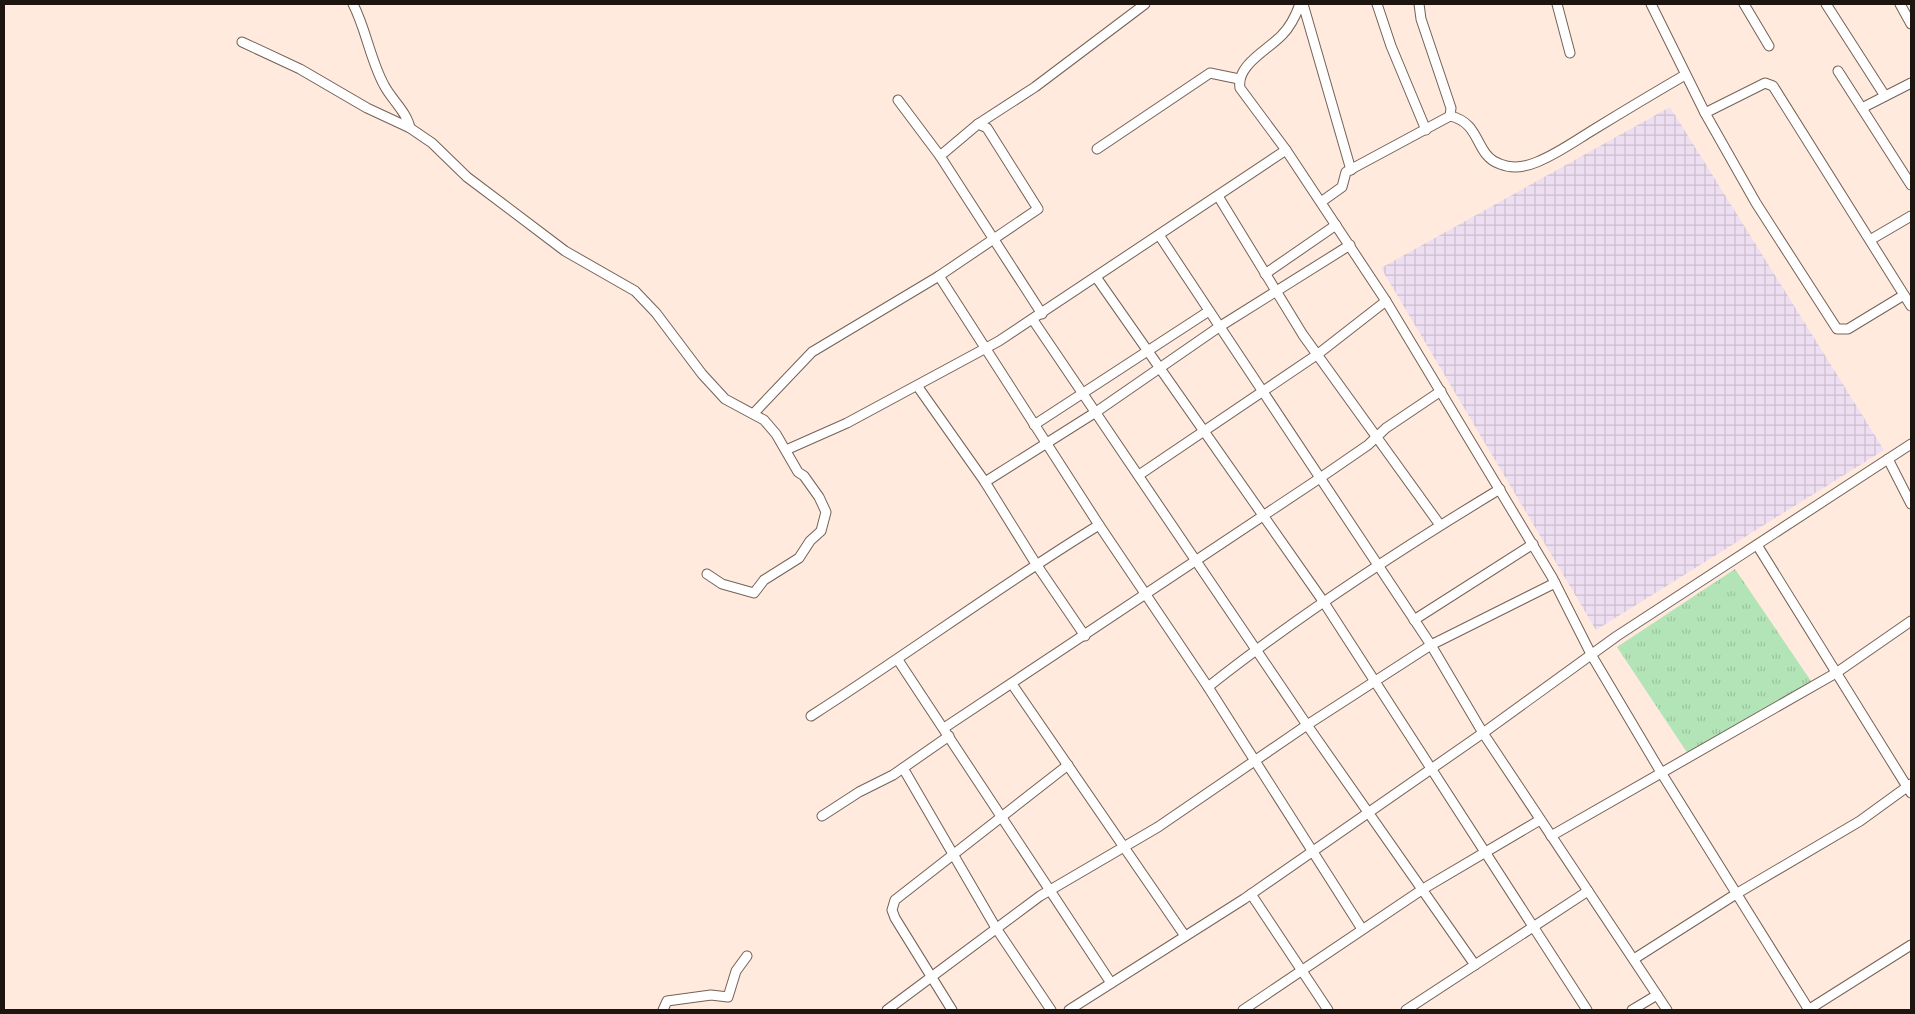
<svg xmlns="http://www.w3.org/2000/svg" width="1915" height="1014" font-family="'Fira Sans',sans-serif">
<style>
.industrial{fill:url(#industrial-grid)}
.grass{fill:url(#grass-tufts)}
.lines{fill:none;stroke-linecap:round;stroke-linejoin:round}
.minor-casing{stroke:#746257;stroke-width:11}
.minor{stroke:#fff;stroke-width:9}
</style>
<defs>
<pattern id="industrial-grid" width="8" height="8" patternUnits="userSpaceOnUse" patternTransform="scale(1.25)"><rect width="8" height="8" fill="#eedef1"/><path d="M0 4h8M4 0v8" fill="none" stroke="#ccbece"/></pattern>
<pattern id="grass-tufts" width="24" height="20" patternUnits="userSpaceOnUse" patternTransform="scale(1.25)"><rect width="24" height="20" fill="#b3e4b8"/><path d="M3 7l-1-3M5 7V3M7 7l1-3M15 17l-1-3M17 17v-4M19 17l1-3" fill="none" stroke="#99c39d"/></pattern>
</defs>
<rect width="100%" height="100%" fill="#ffeadd"/>
<!-- industrial -->
<polygon class="industrial" points="1670,107 1884,450 1596,630 1381,268"/>
<!-- grass -->
<polygon class="grass" points="1735,569 1813,684 1692,760 1617,647"/>
<g class="lines">
<!-- minor casing -->
<g class="minor-casing">
<g id="minor">
<path d="M353,4C366,29 370,59 384,85C391,99 407,112 410,128"/>
<path d="M1300,4C1296,15 1291,26 1282,35C1268,50 1236,65 1240,88L1286,150L1386,301L1552,577L1592,656L1662,774L1809,1010"/>
<polyline points="1303,4 1351,170"/>
<polyline points="1377,4 1391,46 1426,130"/>
<polyline points="1419,4 1421,19 1451,108 1450,116"/>
<polyline points="1557,4 1570,53"/>
<polyline points="1651,4 1705,113 1756,203 1837,329 1848,329 1904,295"/>
<polyline points="1744,4 1769,46"/>
<polyline points="1826,4 1885,96"/>
<polyline points="1900,4 1911,24"/>
<polyline points="242,42 300,69 367,108 410,128 432,143 467,177 565,251 635,291 656,313 702,374 725,399 764,420 776,434 798,472 804,476 819,497 826,512 821,531 810,541 799,558 764,580 754,593 722,584 707,574"/>
<polyline points="1838,71 1911,185"/>
<polyline points="898,100 940,156 1042,314"/>
<polyline points="1862,108 1911,83"/>
<polyline points="1705,113 1765,83 1773,86 1911,306"/>
<polyline points="978,124 1035,87 1145,4"/>
<polyline points="1097,149 1210,73 1239,79"/>
<polyline points="1218,196 1303,335 1440,525"/>
<path d="M1321,202L1342,187L1346,172L1450,116C1482,123 1474,155 1500,164C1512,169 1525,167 1537,162C1557,154 1575,141 1593,130C1624,111 1654,93 1685,75"/>
<polyline points="1159,235 1431,645 1483,733 1667,1010"/>
<polyline points="1870,240 1911,216"/>
<polyline points="1265,274 1336,225"/>
<polyline points="939,276 1099,525 1208,687 1362,929"/>
<polyline points="1096,277 1323,601 1587,1010"/>
<polyline points="1033,320 1307,725 1475,965"/>
<polyline points="918,387 985,482 1036,564 1085,636"/>
<polyline points="754,413 812,352 939,276 1038,209 987,128 978,124 940,156"/>
<polyline points="1034,425 1209,311"/>
<polyline points="786,450 847,423 999,341 1286,150"/>
<polyline points="1888,459 1911,504"/>
<polyline points="1139,475 1318,354 1386,301"/>
<polyline points="985,482 1096,412 1219,327 1350,245"/>
<polyline points="1757,545 1911,793"/>
<polyline points="1414,620 1533,544"/>
<polyline points="898,660 1111,983"/>
<polyline points="1012,684 1185,936"/>
<path d="M1208,687C1300,614 1399,550 1500,489"/>
<path d="M811,716C908,654 1001,585 1099,525"/>
<polyline points="944,728 1320,478 1368,445 1386,428 1441,391"/>
<polyline points="903,768 996,928 1051,1010"/>
<polyline points="822,816 859,792 893,775 949,736"/>
<polyline points="1551,836 1836,673 1911,621"/>
<polyline points="1251,894 1328,1010"/>
<polyline points="1634,959 1736,894 1860,821 1911,784"/>
<polyline points="663,1010 667,1001 711,995 728,997 736,971 747,956"/>
<polyline points="887,1010 1040,896 1158,827 1307,725 1431,645 1555,583"/>
<polyline points="952,1010 895,918 892,910 895,900 1068,765"/>
<polyline points="1069,1010 1244,899 1483,733 1617,636 1911,444"/>
<polyline points="1243,1010 1423,889 1540,820"/>
<polyline points="1406,1010 1588,891"/>
<polyline points="1632,1010 1657,995"/>
<polyline points="1808,1010 1911,945"/>
</g>
</g>
<!-- minor -->
<use href="#minor" class="minor"/>
</g>
<!-- border -->
<rect width="1915" height="1014" fill="none" stroke="#1c1510" stroke-width="10"/>
</svg>
